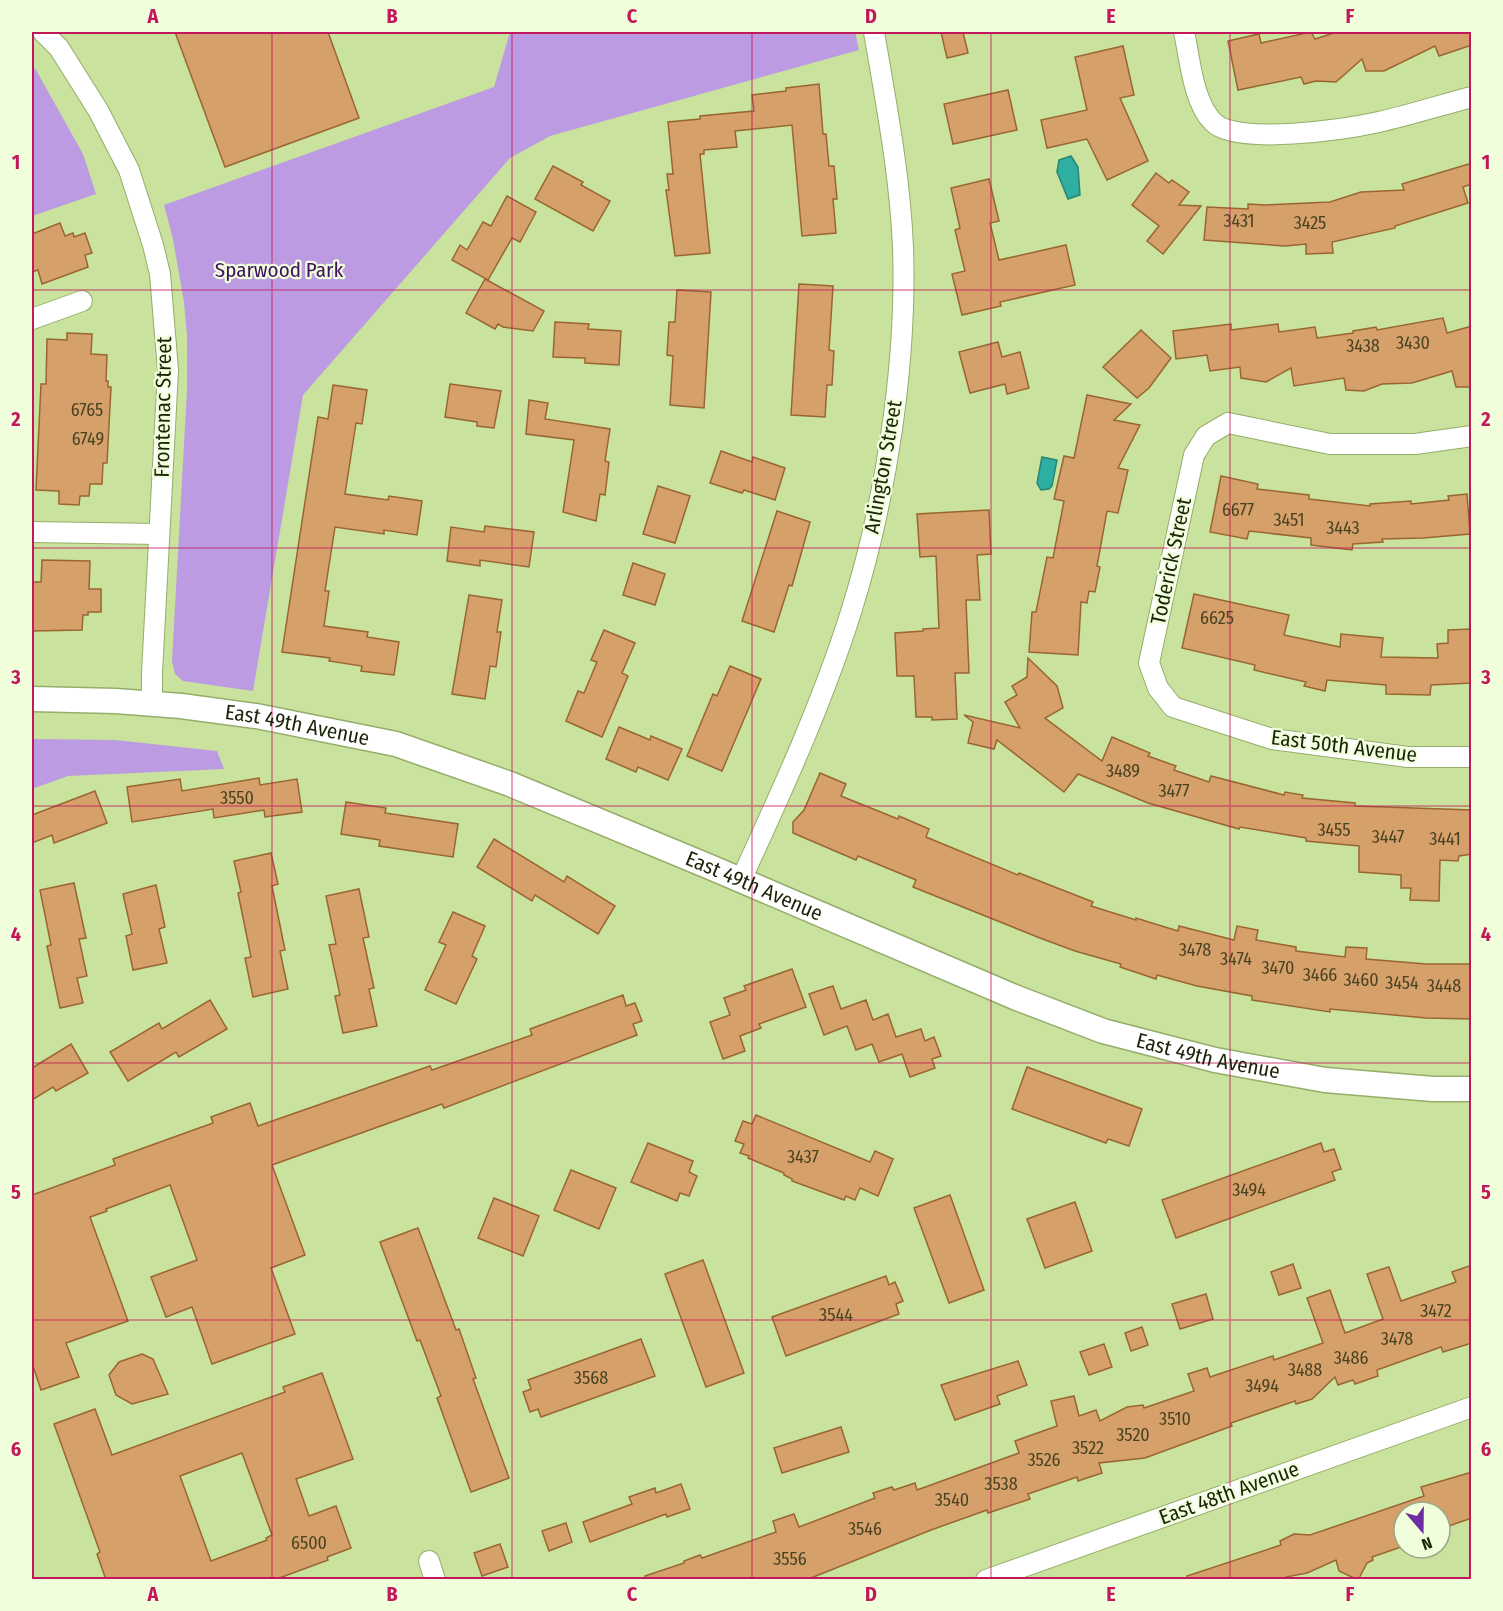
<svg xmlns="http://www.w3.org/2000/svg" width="1503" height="1611" font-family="'Fira Sans Condensed',sans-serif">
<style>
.green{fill:#bc9be3}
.water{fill:#2eafa2;stroke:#288574;stroke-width:1.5}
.building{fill:#d6a06b;stroke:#996631;stroke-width:1.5;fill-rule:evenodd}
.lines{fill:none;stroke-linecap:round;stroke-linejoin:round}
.minor-casing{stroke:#95ad6a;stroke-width:22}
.tertiary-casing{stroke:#95ad6a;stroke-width:27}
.minor{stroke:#fff;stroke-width:20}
.tertiary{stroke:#fff;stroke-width:24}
.grid{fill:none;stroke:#c2185b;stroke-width:1.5;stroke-opacity:0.55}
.labels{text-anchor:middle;stroke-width:4.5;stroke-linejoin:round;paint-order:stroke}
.number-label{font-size:18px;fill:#4a4322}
.park-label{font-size:21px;fill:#3e1163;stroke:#f1fedc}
.street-label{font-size:21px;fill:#1b2409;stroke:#f1fedc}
.neatline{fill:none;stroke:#c2185b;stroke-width:2}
.grid-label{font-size:20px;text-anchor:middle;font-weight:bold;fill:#c2185b}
</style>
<rect width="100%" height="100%" fill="#c9e29d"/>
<!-- green -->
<g class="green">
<polygon points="510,32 855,32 859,50 550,136 510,158 303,395 253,691 183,681 175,674 172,661 187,390 187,336 184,302 173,239 164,205 494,87"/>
<polygon points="32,66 36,70 83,154 96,194 32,216"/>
<polygon points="32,739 115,740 217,751 224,769 68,776 32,789"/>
</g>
<!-- water -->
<g class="water">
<polygon points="1071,156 1078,167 1080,195 1068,199 1057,172 1059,160"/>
<polygon points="1042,457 1057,460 1052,486 1049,489 1041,490 1037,483"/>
</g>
<!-- building -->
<g class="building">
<polygon points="175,32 328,32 359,118 225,167"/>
<polygon points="941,32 963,32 968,53 947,58"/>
<polygon points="1311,32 1315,39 1337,32 1472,32 1472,45 1439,56 1435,46 1384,71 1366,71 1362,59 1336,82 1316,81 1304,84 1301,77 1238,90 1228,41 1259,34 1261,43"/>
<polygon points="1123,46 1134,95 1120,98 1148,161 1107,180 1087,139 1047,148 1041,120 1087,110 1075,57"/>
<polygon points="819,84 823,134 826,134 829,166 834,166 837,199 833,199 836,233 802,236 792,125 735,131 737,147 704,150 704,154 700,154 710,253 675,256 666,190 669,190 667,174 673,174 668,122 700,119 700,116 754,111 752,95 786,91 786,88"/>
<polygon points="1008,90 1017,130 953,144 944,104"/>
<polygon points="1472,163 1472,184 1463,187 1468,203 1395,226 1395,228 1332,242 1333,253 1306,254 1306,244 1285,246 1204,240 1207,207 1248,209 1248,204 1266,205 1330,202 1361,192 1404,190 1402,184"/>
<polygon points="553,166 583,182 581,185 610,201 593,231 535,199"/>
<polygon points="1156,173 1169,183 1172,180 1189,192 1179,205 1201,206 1163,254 1147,241 1159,226 1132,205"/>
<polygon points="989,179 999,221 990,223 999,260 1066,245 1075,285 1000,302 1001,306 962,315 952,274 965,271 955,230 960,228 951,188"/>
<polygon points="507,196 536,212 520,242 512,238 488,280 452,260 460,245 467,250 483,222 491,226"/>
<polygon points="60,223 65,236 73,233 74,237 85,233 92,253 85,255 88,267 42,284 38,270 32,272 32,234"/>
<polygon points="485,279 544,311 533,331 503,327 498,324 495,329 466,313"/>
<polygon points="799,284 833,286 829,350 834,351 832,385 827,385 825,417 791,415"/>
<polygon points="677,290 711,292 704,408 670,405 673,356 667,355 669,322 675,322"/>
<polygon points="1443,318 1447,333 1472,326 1472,387 1456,387 1452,371 1412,383 1382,384 1364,391 1346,390 1344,378 1294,386 1291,368 1266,382 1241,378 1240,367 1210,371 1207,355 1176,359 1173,331 1231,324 1231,330 1278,324 1279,332 1315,327 1317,338 1353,333 1353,331 1376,327 1377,330"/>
<polygon points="555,322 589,324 588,329 621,331 619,365 585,363 585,358 553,357"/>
<polygon points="1141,330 1171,358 1149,388 1137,398 1103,367"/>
<polygon points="67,333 92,334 91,354 107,355 106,381 108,381 108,387 111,387 107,463 103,463 102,484 90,484 89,496 80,496 79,505 59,504 59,491 36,490 41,384 46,384 47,339 67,340"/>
<polygon points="998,342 1002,357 1020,352 1029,388 1007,394 1005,384 970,393 959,352"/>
<polygon points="450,384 501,391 494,428 477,426 477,422 445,417"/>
<polygon points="333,385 367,390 362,424 356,423 345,494 388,500 389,496 422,501 417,535 384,530 384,534 335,527 325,591 329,591 324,626 368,632 367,637 399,642 394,675 361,671 362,666 329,661 330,658 282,652 318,417 328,419"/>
<polygon points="1087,395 1131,404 1114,420 1140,425 1118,468 1128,470 1118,513 1107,511 1097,566 1100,567 1095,592 1089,591 1087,603 1081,602 1078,655 1029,652 1032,612 1036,612 1047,557 1053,558 1064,501 1054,499 1064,456 1074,458"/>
<polygon points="529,400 548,403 545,419 610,429 605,461 609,462 605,495 600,494 596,521 563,512 574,440 526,434"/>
<polygon points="721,451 752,462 753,457 785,468 775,500 744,490 742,493 710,483"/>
<polygon points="1221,476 1258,484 1257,489 1309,495 1309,499 1370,506 1370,504 1411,501 1411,504 1449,500 1448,496 1467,494 1470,534 1423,538 1382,539 1383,542 1353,544 1352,550 1311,545 1311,538 1249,531 1247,539 1210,532"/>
<polygon points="658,486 690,496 675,543 643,534"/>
<polygon points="989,510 991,554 977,555 980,600 966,600 969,673 955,673 957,719 932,720 932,717 916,717 914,676 897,676 895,633 923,631 923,629 939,628 936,556 920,557 917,514"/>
<polygon points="777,511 810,522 792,586 789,585 774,632 742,621"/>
<polygon points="485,526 534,532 529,567 480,560 480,566 447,561 451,527 484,532"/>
<polygon points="42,560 90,561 89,589 101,589 101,612 88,612 88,615 83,615 82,630 32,631 32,582 41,582"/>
<polygon points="633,563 665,574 655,605 623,595"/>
<polygon points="1194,594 1289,615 1284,635 1340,647 1341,634 1383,638 1381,657 1438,658 1437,644 1448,643 1448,630 1472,629 1472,683 1431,685 1430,695 1386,694 1386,685 1327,680 1325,691 1304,686 1306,682 1254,670 1255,665 1182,648"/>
<polygon points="469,595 502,600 497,632 501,632 496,667 490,666 485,699 452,694"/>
<polygon points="604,630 635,643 622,673 628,676 602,737 566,721 578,691 584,693 597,662 591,660"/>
<polygon points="1028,658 1057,686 1063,708 1045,718 1102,761 1112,737 1150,753 1148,756 1176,766 1174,770 1209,782 1211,776 1284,795 1285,792 1303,795 1302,798 1355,803 1355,806 1472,810 1472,854 1459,856 1458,861 1440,860 1439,901 1410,900 1411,888 1401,888 1401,875 1359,872 1359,846 1306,841 1306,838 1240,827 1239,829 1148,803 1078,774 1064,792 997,740 994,749 968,743 973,722 964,715 1020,728 1005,702 1017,695 1012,686 1027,677"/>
<polygon points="730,666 761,679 722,771 687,756 713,694 717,696"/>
<polygon points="619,727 650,740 651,736 682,749 668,780 638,767 636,772 606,759"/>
<polygon points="820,773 846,784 841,796 898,819 899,816 929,829 926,837 1018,875 1019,873 1093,902 1091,906 1136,920 1136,918 1178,931 1179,926 1234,940 1237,926 1258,930 1256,940 1296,947 1296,951 1345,957 1346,947 1367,948 1366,959 1426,964 1472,964 1472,1019 1426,1018 1330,1009 1330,1012 1252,1000 1252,996 1197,986 1157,975 1156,979 1120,967 1121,964 1075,951 1040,938 913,887 916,880 858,856 856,860 793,833 793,822 804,810"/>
<polygon points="259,778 260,785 297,779 302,812 265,817 264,810 214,818 213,809 132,822 127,787 180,779 182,791"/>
<polygon points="95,791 107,823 54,843 52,835 32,843 32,815"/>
<polygon points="346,802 386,808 385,813 458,824 453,857 379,846 380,840 341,834"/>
<polygon points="494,839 564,882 567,876 615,906 598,934 535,895 532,901 477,867"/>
<polygon points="271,853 278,884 272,886 285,950 280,951 288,989 253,997 245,958 251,957 238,893 241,892 234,861"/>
<polygon points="74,883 86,938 79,939 87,976 77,978 83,1003 60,1008 47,946 51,945 40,890"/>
<polygon points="156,885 165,927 159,929 167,963 133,970 126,936 132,934 123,894"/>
<polygon points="359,889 369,937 363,938 374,988 369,989 377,1026 343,1033 335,996 340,995 329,945 336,944 326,896"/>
<polygon points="453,912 485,926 472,956 477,959 456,1004 425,990 446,945 439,942"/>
<polygon points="792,969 806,1007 759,1024 761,1028 740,1036 745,1051 723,1059 710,1022 730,1015 724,998 746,990 744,986"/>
<polygon points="833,986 841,1009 866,1000 873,1020 888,1014 896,1037 921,1029 925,1041 934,1037 941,1056 932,1059 935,1068 910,1077 902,1054 879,1062 872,1044 856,1050 847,1026 824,1035 809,994"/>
<polygon points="623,995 626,1006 635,1003 642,1021 633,1024 637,1035 444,1108 442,1104 272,1165 305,1255 271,1268 295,1334 212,1364 192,1307 166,1317 151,1277 197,1260 170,1185 106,1209 107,1211 90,1217 128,1321 66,1343 79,1377 41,1390 32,1363 32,1195 115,1165 113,1159 213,1123 211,1117 250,1103 258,1126 430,1066 432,1070 478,1054 532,1035 530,1029"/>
<polygon points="210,1000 227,1029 179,1057 176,1052 128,1081 110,1052 159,1023 162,1029"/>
<polygon points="71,1044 88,1073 56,1091 53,1087 32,1100 32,1068"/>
<polygon points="1027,1067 1142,1109 1129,1146 1108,1139 1106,1143 1012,1109"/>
<polygon points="756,1115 870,1162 875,1151 893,1159 878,1196 860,1188 855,1200 846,1196 844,1200 792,1181 792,1179 784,1175 784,1173 748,1158 749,1156 740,1153 744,1144 735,1141 743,1121 752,1124"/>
<polygon points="648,1143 693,1161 689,1172 697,1176 689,1196 680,1193 677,1201 631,1182"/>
<polygon points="1321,1143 1324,1152 1334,1149 1341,1169 1332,1172 1335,1180 1176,1238 1162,1200"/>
<polygon points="571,1170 616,1188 599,1229 554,1210"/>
<polygon points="950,1195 984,1290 949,1303 914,1208"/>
<polygon points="494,1198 539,1216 523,1256 478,1238"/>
<polygon points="1075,1202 1092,1251 1045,1268 1027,1219"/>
<polygon points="418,1228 456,1330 459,1329 476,1378 473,1379 509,1478 471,1492 437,1398 441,1396 420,1340 417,1341 380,1242"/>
<polygon points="703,1260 744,1373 706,1387 665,1274"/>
<polygon points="1293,1264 1301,1288 1279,1295 1271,1272"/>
<polygon points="1472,1265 1472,1343 1443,1352 1441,1347 1377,1370 1378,1376 1355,1384 1353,1380 1338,1385 1335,1377 1312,1399 1296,1404 1295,1401 1231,1423 1232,1426 1145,1458 1099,1463 1102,1473 1078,1481 1077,1477 1028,1494 1030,1499 988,1513 987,1510 931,1530 806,1580 646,1580 645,1576 684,1563 684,1561 700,1555 702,1558 776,1532 773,1521 794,1514 799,1527 875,1498 873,1493 892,1487 894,1490 915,1483 917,1490 1019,1453 1015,1441 1057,1426 1051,1401 1074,1396 1079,1416 1096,1410 1100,1421 1127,1407 1143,1405 1144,1408 1194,1391 1188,1374 1207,1368 1210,1377 1273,1356 1274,1360 1323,1343 1307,1298 1330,1290 1345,1333 1383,1319 1367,1274 1389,1267 1401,1301 1456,1282 1452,1272"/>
<polygon points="886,1276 889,1285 895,1282 903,1301 896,1304 899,1314 786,1356 772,1317"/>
<polygon points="1206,1294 1213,1319 1180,1329 1172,1304"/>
<polygon points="1142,1327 1148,1345 1131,1351 1125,1333"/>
<polygon points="641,1339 655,1376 541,1417 538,1409 530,1412 523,1392 531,1389 528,1380"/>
<polygon points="1104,1344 1112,1367 1089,1375 1080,1352"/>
<polygon points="142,1354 153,1359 168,1394 132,1404 116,1395 109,1375 119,1362"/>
<polygon points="1018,1361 1027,1385 997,1396 1000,1404 955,1420 941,1385"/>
<path d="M322,1373L353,1459L296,1479L309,1516L336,1506L351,1548L327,1557L328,1560L274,1580H106L97,1554L100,1552L54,1424L95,1409L112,1455L285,1392L283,1387ZM242,1453L272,1535L266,1538L267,1540L211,1561L180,1476Z"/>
<polygon points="841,1427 849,1452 782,1473 774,1448"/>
<polygon points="1472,1472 1472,1518 1440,1529 1440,1512 1404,1512 1404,1546 1372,1557 1373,1560 1367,1563 1358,1580 1339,1571 1336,1560 1307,1573 1286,1577 1287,1580 1187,1580 1187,1576 1281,1545 1280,1541 1294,1534 1310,1535 1424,1496 1421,1487"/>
<polygon points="681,1484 690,1509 667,1517 666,1514 590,1542 583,1522 632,1504 629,1497 655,1488 656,1493"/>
<polygon points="566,1523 572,1542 549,1551 542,1531"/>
<polygon points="500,1544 508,1567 482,1576 474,1553"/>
</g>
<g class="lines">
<!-- minor casing -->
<g class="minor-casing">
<g id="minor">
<polyline points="43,32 59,48 98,110 129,170 153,245 160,274 168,370 152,673 152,704"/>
<path d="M1184,32C1190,59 1193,102 1213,122C1236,146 1347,129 1379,122C1410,115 1441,105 1472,97"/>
<polyline points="32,319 82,301"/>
<polyline points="1472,436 1415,444 1330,444 1228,423 1206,436 1194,455 1149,663 1158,688 1173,707 1272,739 1408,757 1472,757"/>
<polyline points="32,532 158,534"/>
<path d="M741,880C781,793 822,704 851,612C886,501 907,364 903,247C900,175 886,103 874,32"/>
<polyline points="429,1561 435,1580"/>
<polyline points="986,1580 1472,1407"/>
</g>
</g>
<!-- tertiary casing -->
<g class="tertiary-casing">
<g id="tertiary">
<path id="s1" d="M32,699L116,701L181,706L256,716L396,744L510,784L710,867L1017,998L1103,1031L1215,1060L1325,1080L1433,1089H1472"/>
</g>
</g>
<!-- minor -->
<use href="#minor" class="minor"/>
<!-- tertiary -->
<use href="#tertiary" class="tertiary"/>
</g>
<!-- grid -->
<path class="grid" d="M272,32V1580M512,32V1580M752,32V1580M991,32V1580M1230,32V1580M32,290H1472M32,548H1472M32,806H1472M32,1063H1472M32,1320H1472"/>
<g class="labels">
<!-- number labels -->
<g class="number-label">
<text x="1239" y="227">3431</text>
<text x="1310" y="229">3425</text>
<text x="1413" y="349">3430</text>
<text x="1363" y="352">3438</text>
<text x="87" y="416">6765</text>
<text x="88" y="445">6749</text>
<text x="1238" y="516">6677</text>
<text x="1289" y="526">3451</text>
<text x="1343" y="534">3443</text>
<text x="1217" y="624">6625</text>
<text x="1123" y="777">3489</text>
<text x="1174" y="797">3477</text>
<text x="237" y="804">3550</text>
<text x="1334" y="836">3455</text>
<text x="1388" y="843">3447</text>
<text x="1445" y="845">3441</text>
<text x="1195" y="956">3478</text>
<text x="1236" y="965">3474</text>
<text x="1278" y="974">3470</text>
<text x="1320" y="981">3466</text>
<text x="1361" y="986">3460</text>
<text x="1402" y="989">3454</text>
<text x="1444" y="992">3448</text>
<text x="803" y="1163">3437</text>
<text x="1249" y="1196">3494</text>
<text x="1436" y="1317">3472</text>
<text x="836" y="1321">3544</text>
<text x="1397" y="1345">3478</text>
<text x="1351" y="1364">3486</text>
<text x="1305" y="1376">3488</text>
<text x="591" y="1384">3568</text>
<text x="1262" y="1392">3494</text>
<text x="1175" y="1425">3510</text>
<text x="1133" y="1441">3520</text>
<text x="1088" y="1454">3522</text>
<text x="1044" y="1466">3526</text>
<text x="1001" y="1490">3538</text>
<text x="952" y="1506">3540</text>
<text x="865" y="1535">3546</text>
<text x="309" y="1549">6500</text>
<text x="790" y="1565">3556</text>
</g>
<!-- park labels -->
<g class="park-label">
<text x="279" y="277">Sparwood Park</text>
</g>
<!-- street labels -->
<g class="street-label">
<text transform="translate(163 407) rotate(-89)" y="7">Frontenac Street</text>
<text transform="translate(883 467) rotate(-80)" y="7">Arlington Street</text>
<text transform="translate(1171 561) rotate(-78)" y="7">Toderick Street</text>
<text dy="7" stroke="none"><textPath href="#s1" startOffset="267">East 49th Avenue</textPath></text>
<text transform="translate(1344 746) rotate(7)" y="7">East 50th Avenue</text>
<text dy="7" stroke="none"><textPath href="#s1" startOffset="753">East 49th Avenue</textPath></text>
<text dy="7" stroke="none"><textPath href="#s1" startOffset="1239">East 49th Avenue</textPath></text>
<text transform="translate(1229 1493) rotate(-20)" y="7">East 48th Avenue</text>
</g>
</g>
<!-- border -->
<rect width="1503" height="1611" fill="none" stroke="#f1fedc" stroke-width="66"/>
<!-- north arrow -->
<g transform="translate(1422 1530) rotate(160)"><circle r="28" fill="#f1fedc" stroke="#9ba788" stroke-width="1.5"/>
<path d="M0-4.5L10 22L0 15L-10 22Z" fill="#6d2ea3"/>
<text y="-9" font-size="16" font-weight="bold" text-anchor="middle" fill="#1b2409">N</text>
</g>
<rect x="33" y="33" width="1437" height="1545" class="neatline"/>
<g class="grid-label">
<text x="153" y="23">A</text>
<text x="392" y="23">B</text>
<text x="632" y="23">C</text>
<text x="871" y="23">D</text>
<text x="1111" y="23">E</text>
<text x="1350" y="23">F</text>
<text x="16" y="169">1</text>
<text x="1486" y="169">1</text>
<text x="16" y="426">2</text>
<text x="1486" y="426">2</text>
<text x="16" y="684">3</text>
<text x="1486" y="684">3</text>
<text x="16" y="941">4</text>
<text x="1486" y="941">4</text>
<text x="16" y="1199">5</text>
<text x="1486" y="1199">5</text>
<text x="16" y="1456">6</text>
<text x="1486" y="1456">6</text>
<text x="153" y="1601">A</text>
<text x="392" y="1601">B</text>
<text x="632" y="1601">C</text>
<text x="871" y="1601">D</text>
<text x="1111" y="1601">E</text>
<text x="1350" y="1601">F</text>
</g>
</svg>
